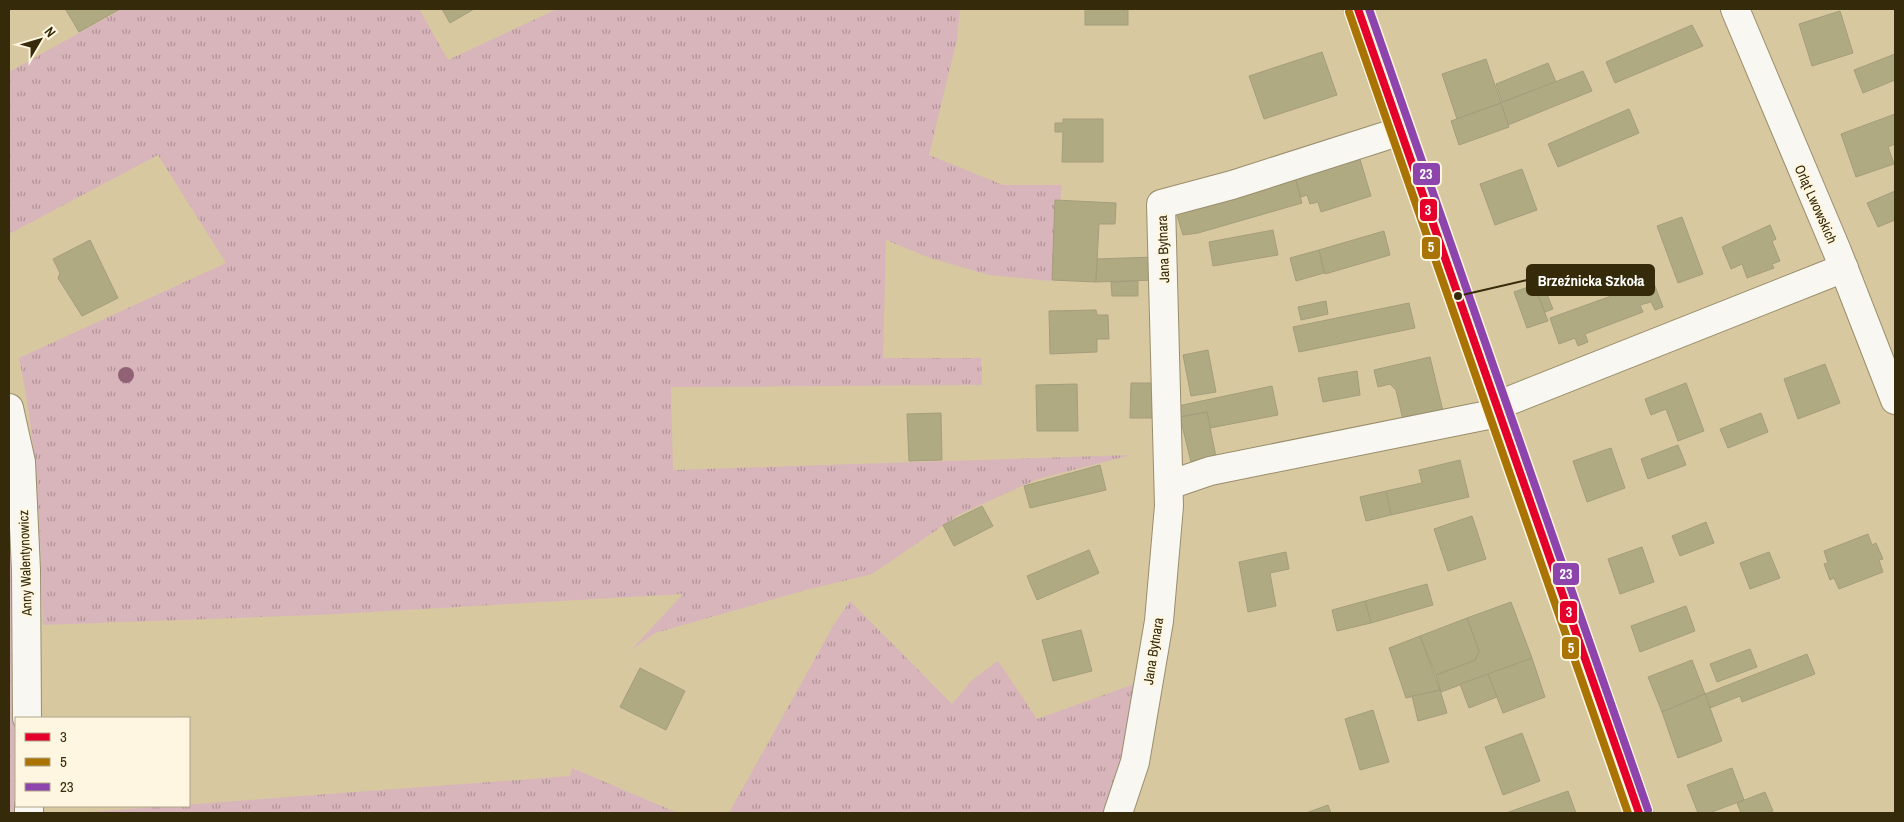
<svg xmlns="http://www.w3.org/2000/svg" width="1904" height="822" font-family="'Archivo Narrow',sans-serif">
<style>
.grass{fill:url(#grass-tufts)}
.building{fill:#b0aa82;stroke:#a49d7c}
.lines{fill:none;stroke-linecap:round;stroke-linejoin:round}
.minor-casing{stroke:#998e6c;stroke-width:30}
.major-casing{stroke:#92987a;stroke-width:30}
.minor{stroke:#f9f7f1;stroke-width:28}
.major{stroke:#dce1d5;stroke-width:28}
.bus-1-casing{stroke:#fef6e0;stroke-width:11}
.bus-2-casing{stroke:#fef6e0;stroke-width:11}
.bus-3-casing{stroke:#fef6e0;stroke-width:11}
.bus-1{stroke:#e4002b;stroke-width:8}
.bus-2{stroke:#a97404;stroke-width:8}
.bus-3{stroke:#8e44ad;stroke-width:8}
.tree{fill:#916275}
.labels{text-anchor:middle;stroke-width:4.5;stroke-linejoin:round;paint-order:stroke}
.street-label{font-size:14px;fill:#352a0a;stroke:#fef6e0}
.leader{fill:none;stroke:#352a0a;stroke-width:2}
.callout-dot{fill:#352a0a;stroke:#fef6e0;stroke-width:2}
.callout{fill:#352a0a;stroke:#352a0a;stroke-width:2}
.callout-label{font-size:15px;text-anchor:middle;font-weight:bold;fill:#fff}
.line-badge{stroke:#fef6e0;stroke-width:2}
.badge-label{font-size:14px;text-anchor:middle;font-weight:bold;fill:#fff}
</style>
<defs>
<pattern id="grass-tufts" width="24" height="20" patternUnits="userSpaceOnUse" patternTransform="scale(1.25)"><rect width="24" height="20" fill="#d8b5bb"/><path d="M3 7l-1-3M5 7V3M7 7l1-3M15 17l-1-3M17 17v-4M19 17l1-3" fill="none" stroke="#b09396"/></pattern>
</defs>
<rect width="100%" height="100%" fill="#d7c89f"/>
<!-- grass -->
<g class="grass">
<path d="M122,9H419L448,60L557,9H960L957,39L929,155L1003,185H1062L1051,281L989,275L930,258L886,240L883,358H981L982,385L671,387L673,470L1131,455L1038,479L960,514L872,574L806,590L655,633L631,650L683,594L318,615L43,625C40,534 38,447 19,358L226,263L158,155L9,234V72Z"/>
<polygon points="9,445 12,462 16,806 19,811 10,813"/>
<polygon points="850,601 952,704 972,680 998,661 1037,719 1137,683 1128,739 1108,813 729,813 833,626"/>
<polygon points="572,768 678,813 75,813 570,776"/>
</g>
<!-- building -->
<g class="building">
<polygon points="69,9 120,9 79,32 66,10"/>
<polygon points="442,9 474,9 450,23"/>
<rect x="1085" y="9" width="43" height="16"/>
<polygon points="1840,11 1853,53 1812,66 1799,24"/>
<polygon points="1692,25 1703,46 1615,83 1606,62"/>
<polygon points="1322,52 1337,95 1264,119 1249,76"/>
<polygon points="1895,54 1895,80 1863,93 1854,70"/>
<polygon points="1486,59 1501,103 1457,119 1442,74"/>
<polygon points="1548,63 1556,82 1502,102 1496,84"/>
<polygon points="1583,71 1592,91 1508,125 1501,103"/>
<polygon points="1501,103 1509,127 1459,145 1451,121"/>
<polygon points="1629,109 1639,133 1558,167 1548,144"/>
<polygon points="1895,114 1895,144 1888,147 1894,164 1856,177 1841,134"/>
<polygon points="1063,119 1103,119 1103,162 1062,162 1063,132 1055,132 1055,123 1063,123"/>
<polygon points="1359,156 1371,196 1321,212 1318,202 1310,204 1307,195 1301,197 1295,178"/>
<polygon points="1522,169 1537,210 1495,225 1480,184"/>
<polygon points="1295,178 1302,203 1198,233 1183,235 1176,212"/>
<polygon points="1895,191 1895,220 1878,227 1867,203"/>
<polygon points="1055,200 1116,203 1115,224 1099,224 1096,282 1052,280"/>
<polygon points="1682,217 1703,274 1678,283 1657,226"/>
<polygon points="1770,225 1776,239 1772,241 1780,261 1772,264 1774,268 1747,278 1742,264 1731,269 1722,247"/>
<polygon points="1273,230 1278,255 1213,266 1209,242"/>
<polygon points="1384,231 1390,255 1325,274 1319,250"/>
<polygon points="90,240 118,298 82,316 58,278 60,273 53,259"/>
<polygon points="1319,250 1324,273 1296,281 1290,258"/>
<polygon points="1155,257 1156,280 1096,282 1097,259"/>
<polygon points="1138,281 1138,296 1112,296 1111,282"/>
<polygon points="1653,281 1663,307 1655,310 1651,302 1640,305 1643,312 1585,334 1588,342 1578,346 1575,338 1559,344 1550,318"/>
<polygon points="1542,282 1553,309 1545,312 1534,285"/>
<polygon points="1534,285 1548,321 1527,328 1514,292"/>
<polygon points="1326,301 1328,314 1301,320 1298,307"/>
<polygon points="1409,303 1415,328 1299,352 1293,327"/>
<polygon points="1096,310 1097,315 1108,315 1109,339 1097,339 1097,352 1050,354 1049,311"/>
<polygon points="1208,350 1216,392 1191,396 1183,355"/>
<polygon points="1430,357 1443,411 1403,420 1396,390 1390,384 1378,387 1374,370"/>
<polygon points="1825,364 1840,403 1798,419 1784,379"/>
<polygon points="1357,371 1360,395 1323,402 1318,378"/>
<polygon points="1131,383 1159,383 1158,418 1130,418"/>
<polygon points="1686,383 1704,431 1678,441 1666,409 1651,415 1645,399"/>
<polygon points="1077,384 1078,431 1037,431 1036,385"/>
<polygon points="1272,386 1278,415 1210,428 1207,412 1180,417 1178,406"/>
<polygon points="1207,412 1216,457 1191,462 1180,417"/>
<polygon points="941,413 942,460 909,461 907,414"/>
<polygon points="1761,413 1768,432 1728,448 1720,429"/>
<polygon points="1678,445 1686,465 1648,479 1641,459"/>
<polygon points="1611,448 1625,488 1587,502 1573,461"/>
<polygon points="1460,460 1469,497 1391,515 1386,491 1422,483 1419,470"/>
<polygon points="1100,465 1106,490 1030,508 1024,486"/>
<polygon points="1386,491 1391,515 1366,521 1360,497"/>
<polygon points="982,506 993,526 954,546 943,525"/>
<polygon points="1472,516 1486,559 1448,571 1434,529"/>
<polygon points="1706,522 1714,543 1680,556 1672,536"/>
<polygon points="1868,534 1872,545 1876,543 1883,559 1879,560 1883,572 1839,589 1834,578 1830,580 1824,564 1828,563 1824,551"/>
<polygon points="1642,547 1654,582 1620,594 1608,559"/>
<polygon points="1089,550 1099,573 1037,600 1027,576"/>
<polygon points="1286,552 1289,569 1270,573 1276,606 1248,612 1239,562"/>
<polygon points="1769,552 1780,578 1750,589 1740,563"/>
<polygon points="1427,584 1433,605 1371,623 1365,601"/>
<polygon points="1365,601 1371,623 1337,631 1332,610"/>
<polygon points="1511,602 1532,658 1441,692 1436,675 1475,660 1479,651 1467,618"/>
<polygon points="1686,606 1695,631 1640,652 1631,626"/>
<polygon points="1467,618 1479,651 1475,660 1436,675 1420,636"/>
<polygon points="1081,630 1092,671 1053,681 1042,640"/>
<polygon points="1420,636 1440,690 1406,698 1389,648"/>
<polygon points="1750,649 1757,667 1717,682 1710,664"/>
<polygon points="1807,654 1815,674 1742,702 1740,696 1710,708 1705,694"/>
<polygon points="1532,658 1545,697 1503,713 1488,674"/>
<polygon points="1692,660 1705,694 1662,712 1648,677"/>
<polygon points="640,668 685,691 666,730 620,707"/>
<polygon points="1488,674 1497,697 1469,708 1460,684"/>
<polygon points="1440,690 1447,713 1418,721 1412,696"/>
<polygon points="1705,694 1722,741 1678,758 1662,712"/>
<polygon points="1373,710 1389,762 1360,770 1345,719"/>
<polygon points="1522,733 1540,781 1503,795 1485,747"/>
<polygon points="1732,768 1744,800 1709,813 1698,813 1687,785"/>
<polygon points="1568,791 1576,813 1506,813"/>
<polygon points="1765,792 1773,811 1766,813 1741,813 1737,803"/>
<polygon points="1328,805 1331,813 1306,813"/>
</g>
<g class="lines">
<!-- minor casing -->
<g class="minor-casing">
<g id="minor">
<polyline points="1735,9 1837,251 1895,400"/>
<polyline points="1496,406 1844,268"/>
<polyline points="9,408 21,462 26,570 27,718"/>
<polyline points="1169,485 1210,471 1498,413"/>
<polyline points="29,806 29,813"/>
<polyline points="1118,813 1135,762 1159,621 1169,506 1161,204 1232,185 1401,131"/>
</g>
</g>
<!-- major casing -->
<g class="major-casing">
<polyline id="major" points="1358,9 1639,813"/>
</g>
<!-- minor -->
<use href="#minor" class="minor"/>
<!-- major -->
<use href="#major" class="major"/>
<!-- bus-1 casing -->
<g class="bus-1-casing">
<polyline id="bus-1" points="1358,9 1639,813"/>
</g>
<!-- bus-2 casing -->
<g class="bus-2-casing">
<polyline id="bus-2" points="1349,12 1628,813"/>
</g>
<!-- bus-3 casing -->
<g class="bus-3-casing">
<polyline id="bus-3" points="1369,9 1648,810"/>
</g>
<!-- bus-1 -->
<use href="#bus-1" class="bus-1"/>
<!-- bus-2 -->
<use href="#bus-2" class="bus-2"/>
<!-- bus-3 -->
<use href="#bus-3" class="bus-3"/>
</g>
<!-- trees -->
<circle class="tree" cx="126" cy="375" r="8"/>
<g class="labels">
<!-- street labels -->
<g class="street-label">
<text transform="translate(1816 204) rotate(66)" y="5">Orląt Lwowskich</text>
<text transform="translate(1163 249) rotate(-92)" y="5">Jana Bytnara</text>
<text transform="translate(25 563) rotate(-92)" y="5">Anny Walentynowicz</text>
<text transform="translate(1153 651) rotate(-81)" y="5">Jana Bytnara</text>
</g>
</g>
<!-- callouts -->
<path class="leader" d="M1458 296L1527 280"/>
<circle class="callout-dot" cx="1458" cy="296" r="5"/>
<rect class="callout" x="1527" y="265" width="127" height="30" rx="5"/>
<g class="callout-label">
<text x="1591" y="286">Brzeźnicka Szkoła</text>
</g>
<g class="line-badge">
<rect x="1412" y="162" width="29" height="24" rx="5" fill="#8e44ad"/>
<rect x="1419" y="198" width="19" height="24" rx="5" fill="#e4002b"/>
<rect x="1421" y="236" width="20" height="24" rx="5" fill="#a97404"/>
<rect x="1552" y="562" width="28" height="24" rx="5" fill="#8e44ad"/>
<rect x="1559" y="600" width="19" height="24" rx="5" fill="#e4002b"/>
<rect x="1561" y="636" width="19" height="24" rx="5" fill="#a97404"/>
</g>
<g class="badge-label">
<text x="1426" y="179">23</text>
<text x="1428" y="215">3</text>
<text x="1431" y="252">5</text>
<text x="1566" y="579">23</text>
<text x="1569" y="617">3</text>
<text x="1571" y="653">5</text>
</g>
<!-- border -->
<rect width="1904" height="822" fill="none" stroke="#352a0a" stroke-width="20"/>
<!-- legend -->
<rect x="15" y="717" width="175" height="90" fill="#fef6e0" stroke="#aea48a"/>
<rect x="25" y="733" width="25" height="8" fill="#e4002b" stroke="#aea48a"/>
<text x="60" y="742" font-size="15" fill="#352a0a">3</text>
<rect x="25" y="758" width="25" height="8" fill="#a97404" stroke="#aea48a"/>
<text x="60" y="767" font-size="15" fill="#352a0a">5</text>
<rect x="25" y="783" width="25" height="8" fill="#8e44ad" stroke="#aea48a"/>
<text x="60" y="792" font-size="15" fill="#352a0a">23</text>
<!-- north arrow -->
<g transform="translate(40 40) rotate(52)" stroke="#fef6e0" stroke-width="4" paint-order="stroke">
<path d="M0-4L9 19L0 12L-9 19Z" fill="#352a0a"/>
<text y="-8" font-size="14" font-weight="bold" text-anchor="middle" fill="#352a0a">N</text>
</g>
</svg>
